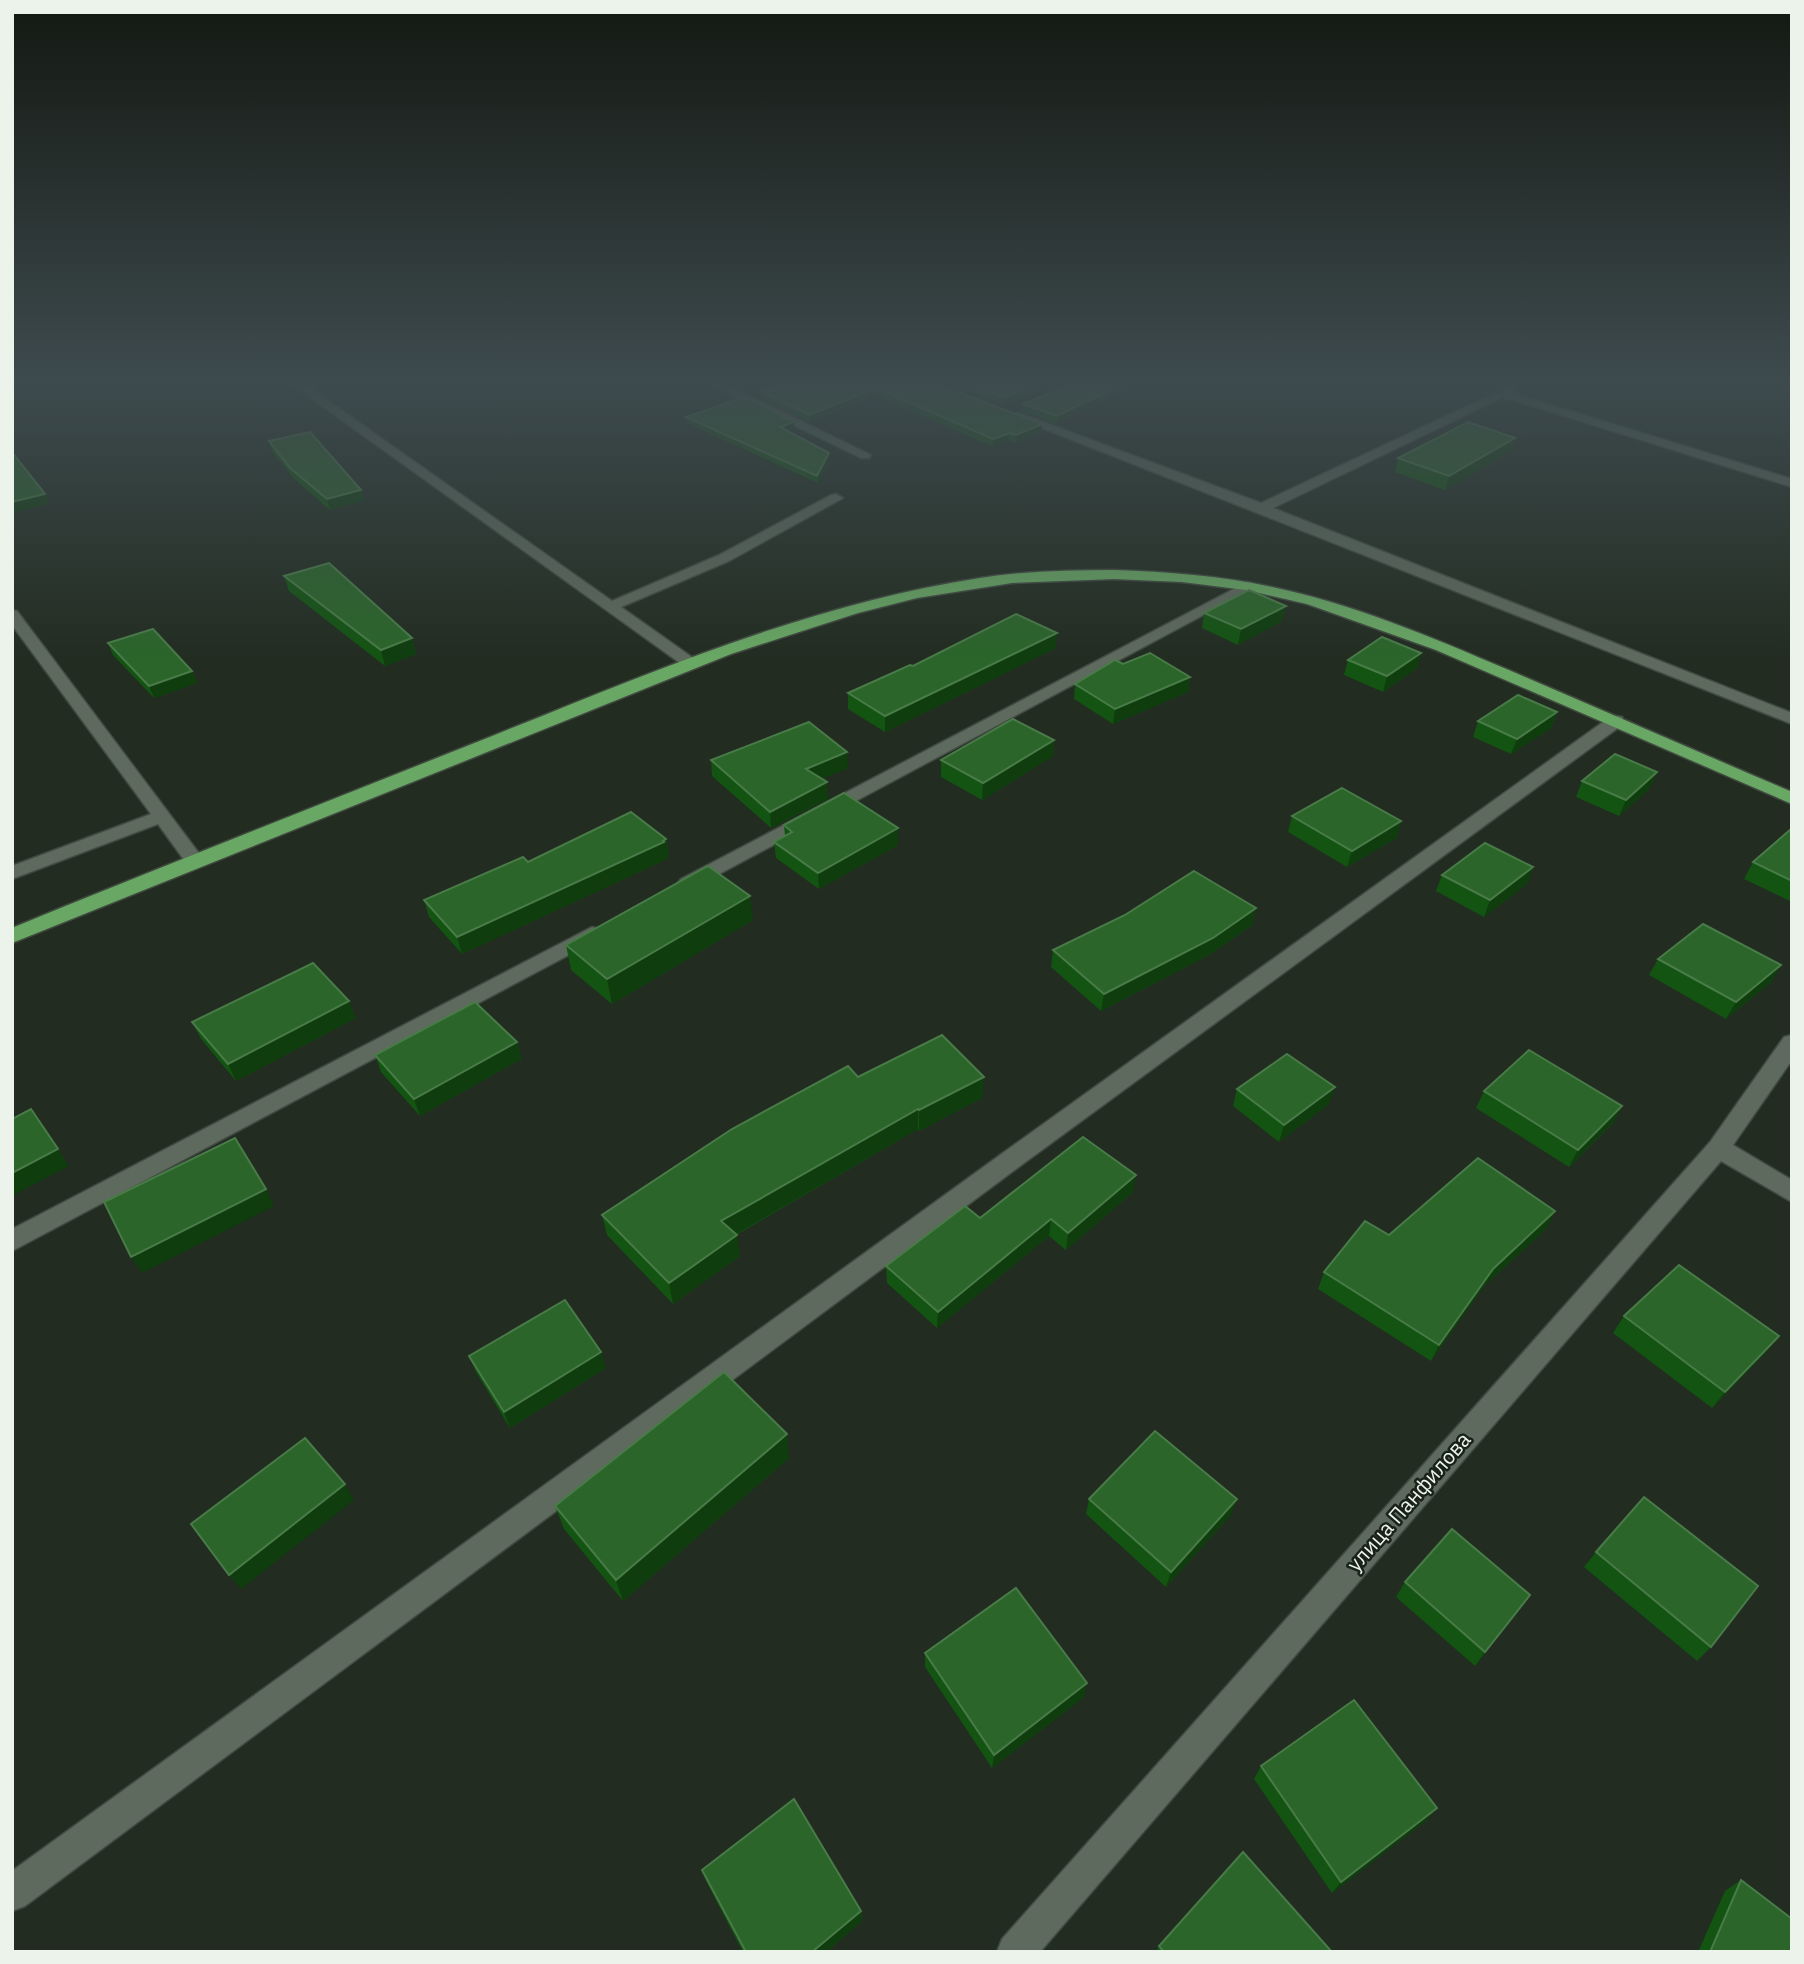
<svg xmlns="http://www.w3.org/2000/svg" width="1804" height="1964" font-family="'IBM Plex Sans',sans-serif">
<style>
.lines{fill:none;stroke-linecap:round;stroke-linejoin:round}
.minor-casing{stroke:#414a40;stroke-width:3}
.major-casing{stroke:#414a40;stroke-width:3}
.minor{fill:#5e6a5d;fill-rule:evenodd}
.major{fill:#69a864;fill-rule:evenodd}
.wall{fill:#135412}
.shaded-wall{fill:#0f3d0e}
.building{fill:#2b652a;stroke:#497b48;stroke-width:2}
.labels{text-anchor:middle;stroke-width:5;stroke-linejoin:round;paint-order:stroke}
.near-street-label{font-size:21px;fill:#ecf3eb;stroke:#192218}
</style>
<rect width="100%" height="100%" fill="#222c21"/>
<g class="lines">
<!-- minor casing -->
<g class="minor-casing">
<g id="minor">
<polygon points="293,385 306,385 612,601 719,555 831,495 836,494 843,498 729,561 621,607 696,660 698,663 696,666 684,666"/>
<polygon points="712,385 727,385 871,455 869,458 861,458"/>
<polygon points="1512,385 1519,388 1512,393 1792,479 1792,487 1503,397 1273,508 1792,713 1792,724 1009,415 1019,413 1261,503"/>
<polygon points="1247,582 1252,583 1254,586 1252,589 695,887 681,887 678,883 681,879"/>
<polygon points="12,610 17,611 201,856 203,860 201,864 187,864 158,824 12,879 12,866 151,814 12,625"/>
<polygon points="1616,716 1622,717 1624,721 1622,725 1016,1169 25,1906 12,1911 12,1871 1000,1155 1610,717"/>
<polygon points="592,927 599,929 602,934 599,939 12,1251 12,1229"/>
<polygon points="1792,1035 1792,1060 1733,1145 1792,1180 1792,1202 1721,1161 1040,1952 997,1952 1002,1939 1710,1142 1784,1037"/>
</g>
</g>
<!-- major casing -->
<g class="major-casing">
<path id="major" d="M1114,570C1170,572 1226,576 1281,589C1366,608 1445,643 1525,677C1614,715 1703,754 1792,792V804L1436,650L1307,604L1246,590L1182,582L1114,579L1012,583L917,598L858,613L731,654L12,943V928L63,907C199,852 336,798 472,744C638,678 803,605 980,578C1024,571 1069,570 1114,570Z"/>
</g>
<!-- minor -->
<use href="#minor" class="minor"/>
<!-- major -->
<use href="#major" class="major"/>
</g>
<!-- wall -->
<g class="wall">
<polygon points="769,385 940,385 1042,424 1041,431 1015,443 1009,440 993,447 876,395 809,422 761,399 760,391 773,387"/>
<polygon points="952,385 1057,385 1004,404"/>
<polygon points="1070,385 1056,424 1022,411 1023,404"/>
<polygon points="686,417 794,428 787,431 829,459 818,483 687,423"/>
<polygon points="269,441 361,490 364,500 330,510 293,478 272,451"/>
<polygon points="1511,451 1445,490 1395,472 1398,458"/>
<polygon points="284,576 412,638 416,654 385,666 289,591"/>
<polygon points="1204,613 1282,621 1238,645 1202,628"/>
<polygon points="108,643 192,671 197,683 154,698 113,655"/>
<polygon points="1056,648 885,732 848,709 848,693 913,666"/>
<polygon points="1421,653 1417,668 1383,692 1344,675 1348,660"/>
<polygon points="1123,664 1190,677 1188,692 1113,724 1074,699 1075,684"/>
<polygon points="1557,712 1551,728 1511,754 1473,737 1478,721"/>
<polygon points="1054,740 1053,756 982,800 941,777 941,760"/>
<polygon points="711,760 848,768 821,779 828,799 771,828 712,776"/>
<polygon points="1582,781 1650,788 1619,816 1576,797"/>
<polygon points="1292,816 1401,821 1396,838 1347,867 1288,832"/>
<polygon points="784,825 898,845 819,889 776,858 774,842 785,836"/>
<polygon points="1792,829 1792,902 1744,879 1753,862"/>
<polygon points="666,839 669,856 667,857 667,859 462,954 429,917 424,900 528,862"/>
<polygon points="1533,867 1527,884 1484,917 1436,891 1442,875"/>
<polygon points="753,920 612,1004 571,970 566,945"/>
<polygon points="1252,925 1209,955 1101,1011 1051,967 1053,950"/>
<polygon points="1658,959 1771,982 1726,1019 1649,975"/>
<polygon points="356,1018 236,1081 201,1039 192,1022"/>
<polygon points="517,1042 521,1059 420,1116 381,1072 375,1055"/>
<polygon points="858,1077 982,1098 919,1131 918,1129 736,1235 740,1256 673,1304 607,1235 602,1215"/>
<polygon points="1237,1089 1329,1104 1279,1142 1233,1106"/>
<polygon points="1484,1091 1622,1106 1613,1123 1569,1167 1476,1108"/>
<polygon points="1133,1192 1066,1250 1049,1236 937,1328 887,1283 886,1266 980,1218"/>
<polygon points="1547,1228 1484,1286 1431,1361 1318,1289 1324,1272 1389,1235"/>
<polygon points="1624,1316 1779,1336 1766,1352 1712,1408 1613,1333"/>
<polygon points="469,1356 606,1368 510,1428 476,1372"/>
<polygon points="789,1458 623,1601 564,1529 555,1506"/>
<polygon points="1089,1499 1231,1515 1166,1587 1086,1514"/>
<polygon points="1596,1552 1711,1647 1697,1661 1584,1567"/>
<polygon points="1405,1582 1530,1595 1475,1666 1396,1597"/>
<polygon points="925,1653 1084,1697 992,1768 925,1667"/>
<polygon points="1261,1766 1427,1820 1332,1893 1254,1779"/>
<polygon points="702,1870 861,1911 862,1921 826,1952 743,1952 706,1881"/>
<polygon points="1741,1880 1792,1952 1698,1952 1725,1891"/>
<polygon points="1159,1946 1332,1952 1156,1952"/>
</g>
<!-- shaded-wall -->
<g class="shaded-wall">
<polygon points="1038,385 1057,385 1004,404 1004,397"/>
<polygon points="1121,385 1135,385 1056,424 1057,416"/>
<polygon points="876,388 876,395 809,422 809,415"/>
<polygon points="794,422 794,428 780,434 780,427"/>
<polygon points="1042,424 1041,431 1015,443 1016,435"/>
<polygon points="1010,433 1009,440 993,447 993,439"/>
<polygon points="1515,438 1511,451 1445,490 1449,476"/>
<polygon points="829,453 829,459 818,483 817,476"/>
<polygon points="361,490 364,500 330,510 327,499"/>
<polygon points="45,494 49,504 12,513 12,502"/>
<polygon points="1286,606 1282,621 1238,645 1241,629"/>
<polygon points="1057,633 1056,648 885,732 885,716"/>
<polygon points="412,638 416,654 385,666 381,650"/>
<polygon points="1421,653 1417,668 1383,692 1387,676"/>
<polygon points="192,671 197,683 154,698 149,686"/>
<polygon points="1190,677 1188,692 1113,724 1115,709"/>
<polygon points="1557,712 1551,728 1511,754 1517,739"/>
<polygon points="1054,740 1053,756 982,800 983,783"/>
<polygon points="847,752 848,768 807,785 806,769"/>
<polygon points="1657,772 1650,788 1619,816 1626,800"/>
<polygon points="827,782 828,799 771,828 770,812"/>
<polygon points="1401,821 1396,838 1347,867 1352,851"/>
<polygon points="898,828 898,845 819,889 818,873"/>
<polygon points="666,839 669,856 667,857 667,859 462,954 457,937"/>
<polygon points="1533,867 1527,884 1484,917 1490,900"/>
<polygon points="750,896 753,920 612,1004 607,979"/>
<polygon points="1256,908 1252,925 1209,955 1101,1011 1104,994"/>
<polygon points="1781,965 1771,982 1726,1019 1736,1002"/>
<polygon points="349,1001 356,1018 236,1081 228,1064"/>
<polygon points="517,1042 521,1059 420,1116 414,1099"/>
<polygon points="984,1077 982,1098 919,1131 919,1110"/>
<polygon points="1335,1087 1329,1104 1279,1142 1284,1125"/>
<polygon points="1622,1106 1613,1123 1569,1167 1578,1150"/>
<polygon points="918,1109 918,1129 724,1241 721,1221"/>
<polygon points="58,1149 69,1166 12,1196 12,1173"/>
<polygon points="1136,1175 1133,1192 1066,1250 1068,1233"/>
<polygon points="266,1189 274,1206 142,1273 131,1257"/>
<polygon points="1555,1211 1547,1228 1484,1286 1431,1361 1439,1345 1493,1269"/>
<polygon points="1051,1219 1049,1236 937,1328 938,1312"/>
<polygon points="737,1235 740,1256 673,1304 669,1283"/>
<polygon points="1779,1336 1766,1352 1712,1408 1725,1392"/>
<polygon points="601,1352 606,1368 510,1428 504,1412"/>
<polygon points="787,1434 789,1458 623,1601 616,1580"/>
<polygon points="345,1484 354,1500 241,1589 229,1575"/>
<polygon points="1237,1499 1231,1515 1166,1587 1171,1572"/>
<polygon points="1530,1595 1520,1609 1475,1666 1485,1652"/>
<polygon points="1087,1683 1084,1697 992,1768 994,1755"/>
<polygon points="1437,1808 1427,1820 1332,1893 1341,1882"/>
<polygon points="861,1911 862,1921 826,1952 812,1952"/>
</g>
<!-- building -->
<g class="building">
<polygon points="780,385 940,385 1042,424 1016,435 1010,433 993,439 876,388 809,415 760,391"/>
<polygon points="972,385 1038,385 1004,397"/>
<polygon points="1070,385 1121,385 1057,416 1023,404"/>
<polygon points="744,397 794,422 780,427 829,453 817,476 686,417"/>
<polygon points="1468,422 1515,438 1449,476 1398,458"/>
<polygon points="310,432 361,490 327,499 290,468 269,441"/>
<polygon points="12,452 45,494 12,502"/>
<polygon points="329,563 412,638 381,650 284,576"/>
<polygon points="1249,590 1286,606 1241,629 1204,613"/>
<polygon points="1016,614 1057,633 885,716 848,693 910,665 913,666"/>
<polygon points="153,629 192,671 149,686 108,643"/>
<polygon points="1382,637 1421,653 1387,676 1348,660"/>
<polygon points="1150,653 1190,677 1115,709 1075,684 1115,660 1123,664"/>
<polygon points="1518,695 1557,712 1517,739 1478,721"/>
<polygon points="1013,719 1054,740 983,783 941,760"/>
<polygon points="809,722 847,752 806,769 827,782 770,812 711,760"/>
<polygon points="1615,754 1657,772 1626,800 1582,781"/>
<polygon points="1342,788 1401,821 1352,851 1292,816"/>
<polygon points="844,793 898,828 818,873 774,842 792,832 784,825"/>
<polygon points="631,812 666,839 663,841 664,842 457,937 424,900 523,857 528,862"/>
<polygon points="1791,829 1792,829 1792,881 1753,862"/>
<polygon points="1485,843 1533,867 1490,900 1442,875"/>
<polygon points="708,866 750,896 607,979 566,945"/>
<polygon points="1194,871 1256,908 1213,938 1104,994 1053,950 1125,915"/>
<polygon points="1703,924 1781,965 1736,1002 1658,959"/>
<polygon points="313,963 349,1001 228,1064 192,1022"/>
<polygon points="475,1002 517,1042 414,1099 375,1055"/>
<polygon points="942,1035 984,1077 919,1110 918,1109 721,1221 737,1235 669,1283 602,1215 732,1129 848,1066 858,1077"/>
<polygon points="1529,1050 1622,1106 1578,1150 1484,1091"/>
<polygon points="1287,1054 1335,1087 1284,1125 1237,1089"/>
<polygon points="31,1109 58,1149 12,1173 12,1119"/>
<polygon points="1083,1137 1136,1175 1068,1233 1051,1219 938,1312 886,1266 965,1206 980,1218"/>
<polygon points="235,1138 266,1189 131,1257 104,1202"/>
<polygon points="1478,1158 1555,1211 1493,1269 1439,1345 1324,1272 1365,1221 1389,1235"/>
<polygon points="1679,1265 1779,1336 1725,1392 1624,1316"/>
<polygon points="565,1300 601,1352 504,1412 469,1356"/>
<polygon points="724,1372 787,1434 616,1580 555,1506"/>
<polygon points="1155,1431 1237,1499 1171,1572 1089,1499"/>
<polygon points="305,1438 345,1484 229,1575 191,1524"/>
<polygon points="1644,1497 1758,1586 1711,1647 1596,1552"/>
<polygon points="1452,1529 1530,1595 1485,1652 1405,1582"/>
<polygon points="1016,1588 1087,1683 994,1755 925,1653"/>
<polygon points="1354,1700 1437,1808 1341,1882 1261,1766"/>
<polygon points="794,1799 861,1911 812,1952 746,1952 702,1870"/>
<polygon points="1243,1852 1332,1952 1164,1952 1159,1946"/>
<polygon points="1741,1880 1792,1919 1792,1952 1710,1952"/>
</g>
<!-- sky -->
<linearGradient id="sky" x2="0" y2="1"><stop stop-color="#131812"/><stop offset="0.58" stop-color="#3e4b4e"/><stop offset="1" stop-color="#3e4b4e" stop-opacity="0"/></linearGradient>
<rect width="1804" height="660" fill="url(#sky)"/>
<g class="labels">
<!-- near-street labels -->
<g class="near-street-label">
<text transform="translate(1409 1502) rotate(-49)" y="7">улица Панфилова</text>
</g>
</g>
<!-- border -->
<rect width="1804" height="1964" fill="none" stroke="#ecf3eb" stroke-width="28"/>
</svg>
